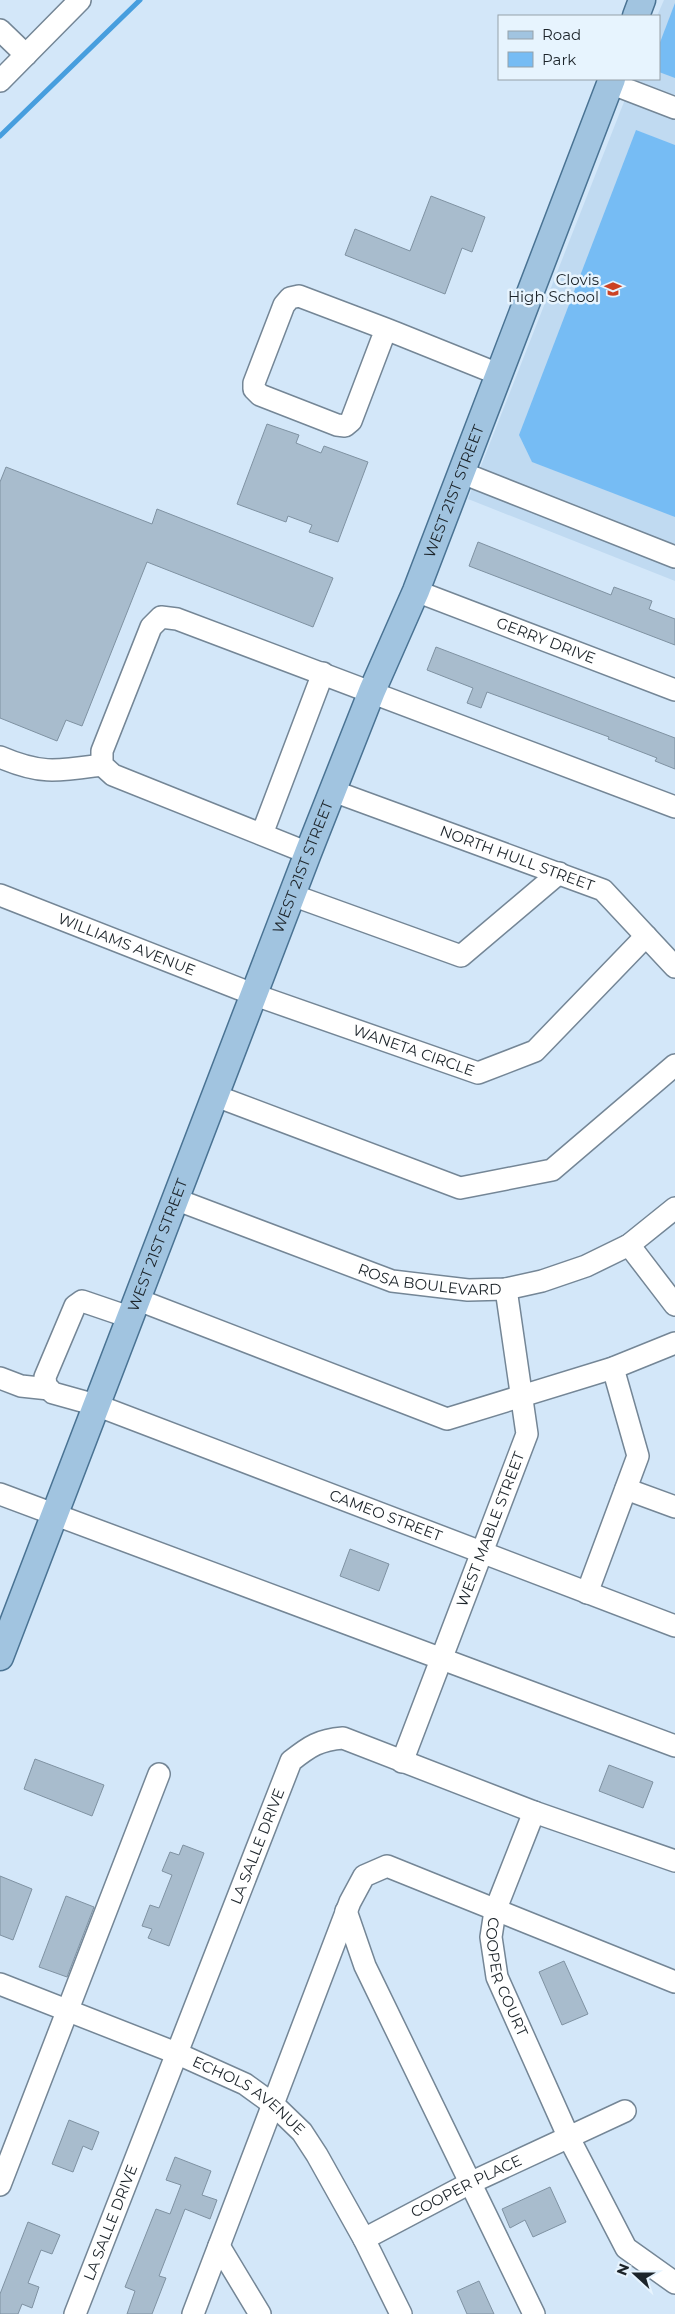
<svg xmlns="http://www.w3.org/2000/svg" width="675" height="2314" font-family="Montserrat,sans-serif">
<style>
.built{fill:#c0daf1}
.green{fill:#76bcf4}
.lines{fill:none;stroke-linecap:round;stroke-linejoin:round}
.stream{stroke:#479ede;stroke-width:5}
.building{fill:#a8bccd;stroke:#7f92a2}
.minor-casing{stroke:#748696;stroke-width:24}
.major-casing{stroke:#4a7393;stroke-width:29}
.minor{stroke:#fff;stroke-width:21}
.major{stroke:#a1c4e0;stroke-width:26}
.labels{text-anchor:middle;stroke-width:5;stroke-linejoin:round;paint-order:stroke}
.poi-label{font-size:15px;fill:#1c242a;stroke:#e7f4fe;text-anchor:end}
.street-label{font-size:15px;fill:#1c242a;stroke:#e7f4fe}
</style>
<rect width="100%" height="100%" fill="#d3e7f9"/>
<!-- built -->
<polygon class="built" points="664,0 675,0 675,581 468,499 633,79 659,79 657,16"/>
<!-- green -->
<g class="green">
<polygon points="675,3 675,78 659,72 659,45"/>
<polygon points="636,130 675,145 675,517 532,462 519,435"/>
</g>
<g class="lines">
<!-- stream -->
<polyline class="stream" points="0,136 140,0"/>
</g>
<!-- building -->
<g class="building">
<polygon points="431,196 485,217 472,252 462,248 445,294 345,255 355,229 410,251"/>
<polygon points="267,424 299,435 296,443 321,453 324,446 368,462 338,542 309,532 312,525 288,516 286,522 237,504"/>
<polygon points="6,467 152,524 157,509 333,578 313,627 147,562 82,726 66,720 57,741 0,718 0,482"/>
<polygon points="478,542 611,595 614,587 652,601 649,609 675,619 675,645 469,566"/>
<polygon points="436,647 675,738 675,769 655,761 657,758 608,739 609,737 487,692 481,708 467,703 473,688 427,670"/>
<polygon points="350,1549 389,1564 379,1591 340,1576"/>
<polygon points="35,1759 104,1785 92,1816 24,1789"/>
<polygon points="609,1765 653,1782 643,1808 599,1791"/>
<polygon points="183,1845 204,1853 169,1946 148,1938 152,1929 142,1926 150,1905 159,1908 172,1875 162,1871 170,1852 179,1855"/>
<polygon points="0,1876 32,1889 13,1940 0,1935"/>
<polygon points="66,1896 94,1907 67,1977 39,1967"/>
<polygon points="564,1961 588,2014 562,2025 539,1972"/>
<polygon points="69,2120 99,2132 92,2150 83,2146 73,2172 52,2164"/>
<polygon points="175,2157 211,2171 202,2195 217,2200 210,2219 185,2209 159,2276 166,2278 152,2314 127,2314 135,2291 125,2287 156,2209 170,2214 181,2185 166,2180"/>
<polygon points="550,2187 566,2222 533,2237 525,2220 510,2228 502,2209"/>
<polygon points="28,2222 60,2235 52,2254 41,2250 28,2283 39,2287 32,2308 22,2304 18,2314 0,2314 0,2294"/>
<polygon points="479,2281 494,2314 467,2314 457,2291"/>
</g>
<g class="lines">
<!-- minor casing -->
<g class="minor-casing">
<g id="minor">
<polyline points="0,30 26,55"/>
<polyline points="0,81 80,0"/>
<polyline points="610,83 675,108"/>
<polyline points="386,329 351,421 345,426 337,425 260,395 254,389 254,383 284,305 290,298 299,296 386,329 396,333 498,374"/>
<polyline points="460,472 675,557"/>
<path id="s1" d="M416,591L675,690"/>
<path d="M0,757C42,775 58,771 102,765"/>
<path id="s2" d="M333,791L603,890L675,967"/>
<polyline points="262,834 323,673"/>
<polyline points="308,853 113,775 102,765 102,751 151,627 161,617 177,619 675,807"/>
<path id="s3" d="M0,895L255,995L478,1073L535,1051L646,936"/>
<polyline points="292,895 461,956 559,873"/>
<polyline points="216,1096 460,1188 552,1170 675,1065"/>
<path id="s4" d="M175,1199L392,1281L468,1290L506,1289L542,1281L586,1266L629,1245L675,1208"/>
<polyline points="629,1245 675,1305"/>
<polyline points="136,1299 447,1419 613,1368 675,1343"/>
<path id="s5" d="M129,1317L82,1301L75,1306L45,1377L46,1386L53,1393L96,1405L675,1626"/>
<polyline points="0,1378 21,1386 49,1389"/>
<polyline points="626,1489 675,1507"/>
<polyline points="0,1494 675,1746"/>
<polyline points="587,1593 638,1456 613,1368"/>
<path id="s6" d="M402,1762L527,1434L506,1289"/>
<path id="s7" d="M534,1812L495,1911L491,1937L497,1977L569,2138L626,2248L675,2283"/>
<polyline points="346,1911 365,1966 534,2314"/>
<path id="s8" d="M0,1984L176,2053L245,2084L274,2105L302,2132L317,2155L364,2239L401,2314"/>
<polyline points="0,2185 159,1774"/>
<path id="s9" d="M364,2239L470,2183L625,2111"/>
<polyline points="219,2246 260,2314"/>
<path id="s10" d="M75,2314L291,1761C310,1746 319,1740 343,1738L534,1812L675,1861"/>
<polyline points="193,2314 350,1902 364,1876 387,1866 675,1982"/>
</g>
</g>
<!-- major casing -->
<g class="major-casing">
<g id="major">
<polyline points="636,16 642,0"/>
<path id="s11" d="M0,1657L308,853L372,691L416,591L612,79"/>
</g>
</g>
<!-- minor -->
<use href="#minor" class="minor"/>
<!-- major -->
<use href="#major" class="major"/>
</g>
<!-- icons -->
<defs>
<g id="school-bare" transform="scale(1.35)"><path d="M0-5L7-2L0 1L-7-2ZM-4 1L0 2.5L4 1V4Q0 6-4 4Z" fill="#cc4223" stroke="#e7f4fe" stroke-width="2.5" paint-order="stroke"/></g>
</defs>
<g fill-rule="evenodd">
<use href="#school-bare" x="613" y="289"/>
</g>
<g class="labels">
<!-- poi labels -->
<g class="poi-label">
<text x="599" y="285">Clovis<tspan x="599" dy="17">High School</tspan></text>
</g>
<!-- street labels -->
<g class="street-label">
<text dy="5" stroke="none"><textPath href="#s11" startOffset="1251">WEST 21ST STREET</textPath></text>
<text dy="5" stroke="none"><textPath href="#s1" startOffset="139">GERRY DRIVE</textPath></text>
<text dy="5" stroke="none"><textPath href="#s2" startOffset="196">NORTH HULL STREET</textPath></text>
<text dy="5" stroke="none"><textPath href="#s11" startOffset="846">WEST 21ST STREET</textPath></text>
<text dy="5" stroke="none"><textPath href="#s3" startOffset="136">WILLIAMS AVENUE</textPath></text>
<text dy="5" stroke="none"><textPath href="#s3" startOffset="442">WANETA CIRCLE</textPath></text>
<text dy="5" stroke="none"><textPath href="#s11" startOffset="441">WEST 21ST STREET</textPath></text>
<text dy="5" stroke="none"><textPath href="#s4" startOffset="269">ROSA BOULEVARD</textPath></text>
<text dy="5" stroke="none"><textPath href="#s5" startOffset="509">CAMEO STREET</textPath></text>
<text dy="5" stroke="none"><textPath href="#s6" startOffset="249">WEST MABLE STREET</textPath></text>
<text dy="5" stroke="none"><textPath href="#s10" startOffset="502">LA SALLE DRIVE</textPath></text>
<text dy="5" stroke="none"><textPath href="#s7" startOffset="175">COOPER COURT</textPath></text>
<text dy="5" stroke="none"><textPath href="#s8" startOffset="274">ECHOLS AVENUE</textPath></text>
<text dy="5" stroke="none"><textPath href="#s9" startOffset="115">COOPER PLACE</textPath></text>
<text dy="5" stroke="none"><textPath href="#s10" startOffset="98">LA SALLE DRIVE</textPath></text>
</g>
</g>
<!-- legend -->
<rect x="498" y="15" width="162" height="65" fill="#e7f4fe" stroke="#96a1a9"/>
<rect x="508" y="31" width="25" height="8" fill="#a1c4e0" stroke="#96a1a9"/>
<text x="542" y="40" font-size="15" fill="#1c242a">Road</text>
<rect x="508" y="52" width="25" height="15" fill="#76bcf4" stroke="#96a1a9"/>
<text x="542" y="65" font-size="15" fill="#1c242a">Park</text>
<!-- north arrow -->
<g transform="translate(635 2274) rotate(291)" stroke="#e7f4fe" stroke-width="4" paint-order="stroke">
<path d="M0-4L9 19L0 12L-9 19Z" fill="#1c242a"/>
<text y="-8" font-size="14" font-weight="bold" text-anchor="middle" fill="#1c242a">N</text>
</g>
</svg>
